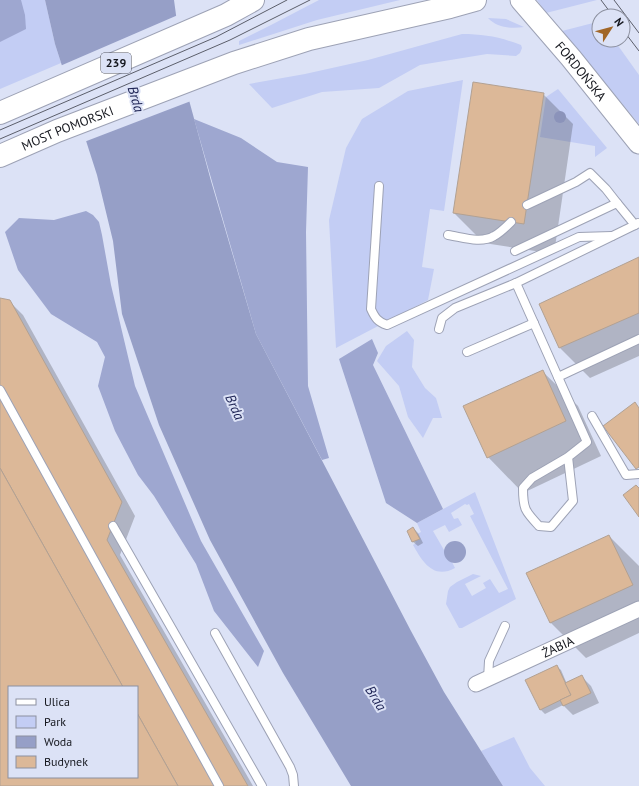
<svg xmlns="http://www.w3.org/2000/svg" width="639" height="786" font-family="'PT Sans',sans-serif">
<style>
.green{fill:#c3cdf4}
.forest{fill:#9ea7d0}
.water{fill:#969fc7}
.pier{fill:#dce2f6}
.shadow{fill:#0003;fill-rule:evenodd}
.building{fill:#dcb898;stroke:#b2a193}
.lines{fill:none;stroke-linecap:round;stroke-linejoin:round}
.service-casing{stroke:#9da2b5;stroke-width:10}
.minor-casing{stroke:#9da2b5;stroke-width:17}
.secondary-casing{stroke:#9da2b5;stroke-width:23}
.primary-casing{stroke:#9da2b5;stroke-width:24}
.service{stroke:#fff;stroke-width:8}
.minor{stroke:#fff;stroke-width:15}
.secondary{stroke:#fff;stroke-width:21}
.primary{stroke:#fff;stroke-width:22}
.tram{stroke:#5b5e6a;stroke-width:1}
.tree{fill:#8b93ba}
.labels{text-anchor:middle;stroke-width:4;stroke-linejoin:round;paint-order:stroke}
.shield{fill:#dce2f6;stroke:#50535e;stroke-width:1}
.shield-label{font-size:12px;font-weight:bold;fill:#14161d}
.street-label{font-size:13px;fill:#14161d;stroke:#dce2f6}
.water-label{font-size:14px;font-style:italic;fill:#1d2354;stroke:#dce2f6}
</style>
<rect width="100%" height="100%" fill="#dce2f6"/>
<!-- green -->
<g class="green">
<polygon points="0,0 45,0 55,44 61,63 0,89"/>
<polygon points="319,0 400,0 317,20 239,45 239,41 271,25"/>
<polygon points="537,0 597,0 546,13"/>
<path d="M488,18L506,19L524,27C512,29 497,28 488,18Z"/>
<polygon points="597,22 599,23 599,40 614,40 639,75 639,124 562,31"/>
<path d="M462,34C484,34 500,37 521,45L522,48L520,53L516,56L487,54L420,65L379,88L322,92L272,108L249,84L305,74L368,60Z"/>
<polygon points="463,80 444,211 430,209 422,267 434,269 428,300 336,348 329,220 346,148 362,119 408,91"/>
<polygon points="558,89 607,148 595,157 595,146 540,137 546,97"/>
<polygon points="407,331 414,340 412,367 425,388 436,398 442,418 433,418 423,438 408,417 399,386 377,361 386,346"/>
<path d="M475,492L516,599L462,628H459L446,604L448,591L450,587L457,582L473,574L481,576L465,584L472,596L486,588L483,583L490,579L499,593L508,589L470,516L474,514L469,504L467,505L465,504L451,513L454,519L458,518L462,525L449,532L445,525L433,531L444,550C444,554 449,561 452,562L455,568C433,580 422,561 413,545L416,543L415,541L419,538L417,534L421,532L417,523Z"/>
<polygon points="514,737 530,768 545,786 503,786 481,751"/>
</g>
<!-- forest -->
<g class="forest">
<polygon points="0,0 21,0 25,15 26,29 0,42"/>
<polygon points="194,119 241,138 277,162 308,167 306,232 308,386 329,458 322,460 256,334"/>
<polygon points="86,211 93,215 99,222 102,235 111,285 135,386 201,541 264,651 258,667 214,611 196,564 154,496 138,475 115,431 98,386 105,357 97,342 51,314 18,270 5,232 19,218 54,220"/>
<polygon points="372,339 378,353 373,365 443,509 417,523 386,503 339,359"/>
</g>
<!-- water -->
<g class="water">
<polygon points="45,0 174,0 186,89 211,181 256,334 411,631 444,692 503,786 351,786 283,673 210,540 159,425 122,314 113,241 97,175 55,44"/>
<circle cx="455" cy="552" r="11"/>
</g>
<!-- pier -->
<polygon class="pier" points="178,15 188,89 191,101 84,142 60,66"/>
<!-- shadow -->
<g class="shadow">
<polygon points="543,94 573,124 554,254 484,243 454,213"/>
<polygon points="639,258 639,356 590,378 560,348"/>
<path d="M0,299L9,301L23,315L135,516L120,555L253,786H0ZM9,687H137V777H9Z"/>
<polygon points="542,371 578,406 601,456 523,493 488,457"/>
<polygon points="413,528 418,533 423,543 418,546 413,542 408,531"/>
<polygon points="609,536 639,566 639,633 586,658 551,623 528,574"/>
<polygon points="556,666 561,670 567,684 582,677 591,686 599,703 573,715 563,705 545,714 540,709"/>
</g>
<!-- building -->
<g class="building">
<polygon points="473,82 544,93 524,224 453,213"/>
<polygon points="639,257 639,313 559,348 539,304"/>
<polygon points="0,298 10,300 122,502 107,540 248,786 178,786 137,713 137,687 123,687 0,468"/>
<polygon points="543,370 566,421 487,458 463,406"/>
<polygon points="635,402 639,408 639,467 636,469 603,426"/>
<polygon points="0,468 123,687 9,687 9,777 137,777 137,713 178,786 0,786"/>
<polygon points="636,485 639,488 639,517 623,495"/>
<polygon points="413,527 420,539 412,542 407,531"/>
<polygon points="609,535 633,585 550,623 526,573"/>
<polygon points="557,665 571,695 540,710 525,680"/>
<polygon points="582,675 591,693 563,706 560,700 571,695 565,683"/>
</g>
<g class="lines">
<!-- service casing -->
<g class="service-casing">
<g id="service">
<path d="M379,186L371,309C375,318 378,322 387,325L579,237L612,236"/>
<polyline points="527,205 576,182 590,173 606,189 617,203"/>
<path d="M448,235C462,237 481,244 494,236C500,233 506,227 511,222"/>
<polyline points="515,251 617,203 635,225 638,223"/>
<path d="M516,283L587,442L568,457L532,478L523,488C523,509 525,511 539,526L551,527L573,501L568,457"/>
<polyline points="439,329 442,318 455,308 516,283 635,225"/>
<polyline points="467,352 534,323"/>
<polyline points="558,377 639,339"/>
<polyline points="0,390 219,786"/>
<polyline points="592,416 626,475 639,474"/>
<polyline points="113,526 262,786"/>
<polyline points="215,633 290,767 293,775 294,786"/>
<polyline points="488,679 489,661 505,626"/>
</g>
</g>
<!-- minor casing -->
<g class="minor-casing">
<g id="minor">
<path id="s1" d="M476,684L639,609"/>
</g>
</g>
<!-- secondary casing -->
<g class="secondary-casing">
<g id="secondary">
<path id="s2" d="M521,0L571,58L639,143"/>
</g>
</g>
<!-- primary casing -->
<g class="primary-casing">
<g id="primary">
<polyline points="0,113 226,15 253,0"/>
<path id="s3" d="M0,156L57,131L234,63L309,39L450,7L475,0"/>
</g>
</g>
<!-- service -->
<use href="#service" class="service"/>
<!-- minor -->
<use href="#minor" class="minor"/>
<!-- secondary -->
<use href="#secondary" class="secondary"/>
<!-- primary -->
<use href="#primary" class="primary"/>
<!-- tram -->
<g class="tram">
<polyline points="601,0 613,16"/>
<polyline points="614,0 639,33"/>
<polyline points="623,30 639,51"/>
<polyline points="0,130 216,37 287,0"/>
<polyline points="0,139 230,40 310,0"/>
</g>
</g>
<!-- trees -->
<circle class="tree" cx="560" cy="117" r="6"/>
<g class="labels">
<!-- shield labels -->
<rect class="shield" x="101" y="53" width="30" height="20" rx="3"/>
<g class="shield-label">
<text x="116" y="67">239</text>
</g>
<!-- street labels -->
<g class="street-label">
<text dy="5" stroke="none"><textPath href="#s2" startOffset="93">FORDOŃSKA</textPath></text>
<text dy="5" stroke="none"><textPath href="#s3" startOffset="73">MOST POMORSKI</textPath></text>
<text dy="5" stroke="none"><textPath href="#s1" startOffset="90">ŻABIA</textPath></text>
</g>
<!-- water labels -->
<g class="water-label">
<text transform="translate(136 99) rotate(74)" y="5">Brda</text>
<text transform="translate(235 407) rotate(66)" y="5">Brda</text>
<text transform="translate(376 698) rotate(58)" y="5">Brda</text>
</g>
</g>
<!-- legend -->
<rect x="8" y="686" width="130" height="92" fill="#dce2f6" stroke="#8c909f"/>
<rect x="16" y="699" width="20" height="6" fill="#ffffff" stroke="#8c909f"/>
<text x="44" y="706" font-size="12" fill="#14161d">Ulica</text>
<rect x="16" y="716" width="20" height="12" fill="#c3cdf4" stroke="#8c909f"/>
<text x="44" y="726" font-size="12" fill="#14161d">Park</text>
<rect x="16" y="736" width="20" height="12" fill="#969fc7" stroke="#8c909f"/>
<text x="44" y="746" font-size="12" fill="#14161d">Woda</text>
<rect x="16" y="756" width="20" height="12" fill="#dcb898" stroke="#8c909f"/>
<text x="44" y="766" font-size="12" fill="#14161d">Budynek</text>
<!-- north arrow -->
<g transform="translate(611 28) rotate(54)"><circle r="19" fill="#dce2f6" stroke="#8c909f"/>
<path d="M0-3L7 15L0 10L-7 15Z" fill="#a16627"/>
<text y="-6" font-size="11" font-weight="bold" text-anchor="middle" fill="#14161d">N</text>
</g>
</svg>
